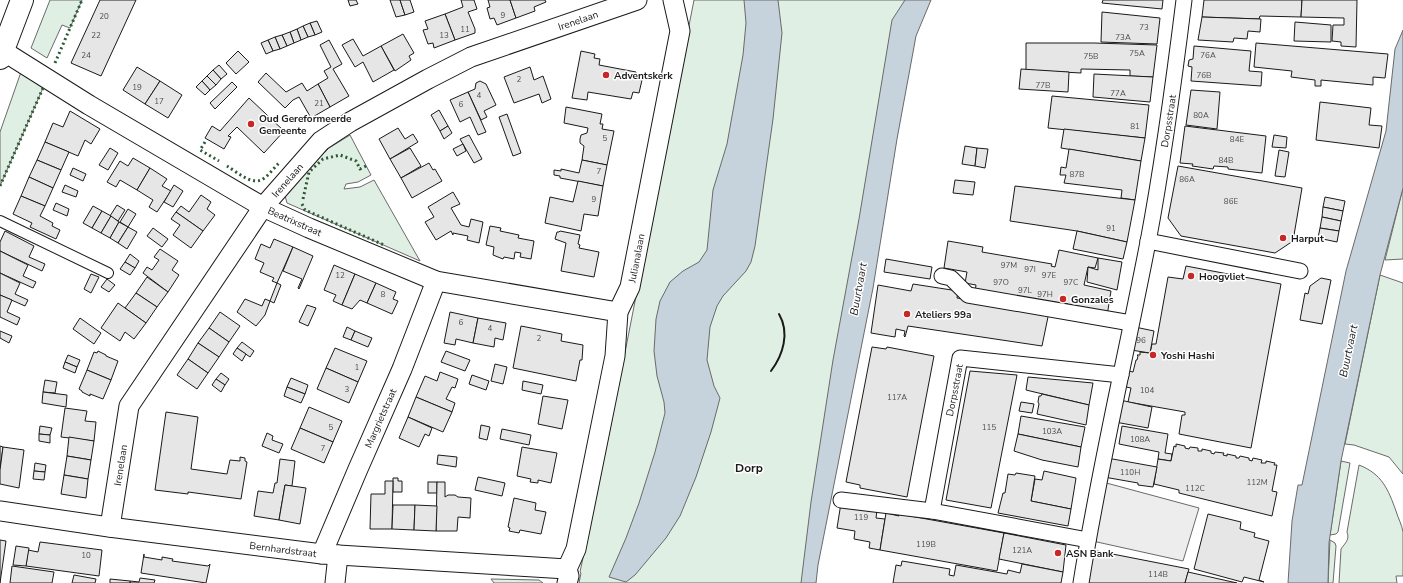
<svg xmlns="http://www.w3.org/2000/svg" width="1403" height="583" font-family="'Nunito Sans',sans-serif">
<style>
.green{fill:#e0efe3;stroke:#6a6a6a}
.parking{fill:#ededed;stroke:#6a6a6a}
.water{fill:#c6d2dc;stroke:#6a6a6a}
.building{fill:#e6e6e6;stroke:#1a1a1a}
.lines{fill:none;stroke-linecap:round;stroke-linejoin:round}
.service-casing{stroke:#1a1a1a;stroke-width:12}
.pedestrian-casing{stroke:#1a1a1a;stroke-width:17}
.minor-casing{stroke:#1a1a1a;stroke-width:21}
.tertiary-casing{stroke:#1a1a1a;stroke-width:24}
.service{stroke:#fff;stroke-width:10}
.pedestrian{stroke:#fff;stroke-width:15}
.minor{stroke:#fff;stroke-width:19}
.tertiary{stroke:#fff;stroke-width:22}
.hedge{stroke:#2b5a34;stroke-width:3;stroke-dasharray:2 3;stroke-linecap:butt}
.wall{stroke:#1a1a1a;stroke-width:2}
.poi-dot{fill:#c62828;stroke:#fff;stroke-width:1.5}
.labels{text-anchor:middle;stroke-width:3;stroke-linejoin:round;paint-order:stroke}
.number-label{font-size:8px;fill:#4d4d4d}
.street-label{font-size:10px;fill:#1a1a1a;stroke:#fff}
.poi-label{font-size:10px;font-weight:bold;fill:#1a1a1a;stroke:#fff;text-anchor:start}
.water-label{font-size:11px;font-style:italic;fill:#1a1a1a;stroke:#fff}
.quarter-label{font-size:12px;font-weight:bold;fill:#1a1a1a;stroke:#fff}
</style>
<rect width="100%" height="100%" fill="#fff"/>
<!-- green -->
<g class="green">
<polygon points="50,0 82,0 70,28 62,25 47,58 31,48"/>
<polygon points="694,0 918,0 811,583 579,583 581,573 580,572 610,429"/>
<polygon points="21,72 43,88 0,186 0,132"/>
<polygon points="350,135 371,175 358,182 346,184 344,189 360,187 374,180 420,261 287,203 284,192 329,148"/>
<polygon points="1403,188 1403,259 1385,260"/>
<polygon points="1380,275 1403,283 1403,474 1389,457 1354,445 1345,444"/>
<polygon points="1341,461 1350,463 1338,532 1336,534 1330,535"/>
<path d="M1359,465C1382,474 1388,489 1396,511C1398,518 1402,525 1403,532C1403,546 1403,562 1403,576H1396L1397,583H1339L1341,549C1345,543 1350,540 1347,532Z"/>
<polygon points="1330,540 1335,543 1336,546 1333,583 1328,583"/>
<polygon points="491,579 539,580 543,583 494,583"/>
</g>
<!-- parking -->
<polygon class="parking" points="1099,481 1199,508 1183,561 1088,540"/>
<!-- water -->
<g class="water">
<polygon points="744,0 778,0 782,33 773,119 755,246 751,262 746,271 723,296 717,306 710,327 707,360 714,386 720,398 711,432 696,477 680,516 666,538 635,575 626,582 609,577 626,538 639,503 655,452 665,413 664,402 657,376 654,351 656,319 660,301 670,282 683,271 699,262 707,250 713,190 727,144 743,55 746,23"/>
<polygon points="905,0 931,0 916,36 897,139 873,288 818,565 816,583 801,583 811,502 833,360 859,219 892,20"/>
<polygon points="1403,30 1403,188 1380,275 1341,461 1329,543 1328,583 1288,583 1292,521 1298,485 1302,485 1346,271 1386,131 1395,49"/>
</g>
<!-- building -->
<g class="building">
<polygon points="100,0 136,0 101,76 71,63"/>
<polygon points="348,0 356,0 358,4 350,6"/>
<polygon points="390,0 400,0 405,15 396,17"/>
<polygon points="400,0 410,0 414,12 405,15"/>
<polygon points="461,0 474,0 477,9 468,12 475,29 475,33 455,40 445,14 463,7"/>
<polygon points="488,0 510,0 516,18 497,25 494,18 490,19 487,8 490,7"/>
<polygon points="510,0 545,0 546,2 534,7 535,11 516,18"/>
<polygon points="1103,0 1163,0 1162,9 1102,3"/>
<polygon points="1204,0 1302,0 1301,17 1260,16 1259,19 1202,17"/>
<polygon points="1302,0 1357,0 1356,47 1341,46 1341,42 1332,41 1333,25 1344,25 1344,18 1301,17"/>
<polygon points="1102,12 1160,18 1157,44 1101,42"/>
<polygon points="445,14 455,40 434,48 433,43 428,44 423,30 428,29 425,21"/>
<polygon points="1202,17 1261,19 1260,32 1248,31 1247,39 1234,38 1233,42 1198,40"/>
<polygon points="317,21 322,32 315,35 310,23"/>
<polygon points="1295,22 1331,25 1331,42 1294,41"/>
<polygon points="310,23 315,35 308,37 303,26"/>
<polygon points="303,26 308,37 301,40 297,29"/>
<polygon points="297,29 301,40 294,43 290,32"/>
<polygon points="290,32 294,43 287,46 282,35"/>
<polygon points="403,34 414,53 409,56 411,60 395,71 381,46"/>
<polygon points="282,35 287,46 280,49 275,37"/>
<polygon points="275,37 280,49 273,51 268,40"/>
<polygon points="353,39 363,56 381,46 394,70 373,82 363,62 355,67 342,45"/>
<polygon points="268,40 273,51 266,54 261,43"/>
<polygon points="329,40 342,64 333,69 349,96 330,107 318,84 328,78 324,71 331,67 320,45"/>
<polygon points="1026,43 1094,43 1157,45 1153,77 1130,76 1130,70 1081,69 1081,73 1026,70"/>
<polygon points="1256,43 1388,54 1385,78 1373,77 1373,85 1321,80 1321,86 1315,86 1315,80 1291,77 1292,71 1254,67"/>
<polygon points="1194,46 1251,51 1249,71 1262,72 1261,86 1191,81 1192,67 1188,66 1189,60 1193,59"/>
<polygon points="238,51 249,62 236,74 226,63"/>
<polygon points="581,51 595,54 594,58 600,59 599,65 636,72 635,79 642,80 639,93 633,92 631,99 588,92 587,100 572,98"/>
<polygon points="219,65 227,74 221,79 213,70"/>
<polygon points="137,67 160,81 145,104 123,90"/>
<polygon points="530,67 534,80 543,76 551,99 542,103 539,94 514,103 504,77"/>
<polygon points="1021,69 1069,72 1068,92 1019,89"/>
<polygon points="213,70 221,79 216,85 207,76"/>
<polygon points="266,73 286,92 302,83 307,91 318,84 330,107 311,118 299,97 293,100 285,108 258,82"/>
<polygon points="1094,74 1153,77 1150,102 1093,97"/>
<polygon points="207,76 216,85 210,90 202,81"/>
<polygon points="160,81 182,95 168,118 145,104"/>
<polygon points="202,81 210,90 205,95 196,87"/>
<polygon points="480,81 486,84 496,105 484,111 487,117 481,120 468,92 475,89 476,83"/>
<polygon points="232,82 237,87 215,109 210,103"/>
<polygon points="1191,90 1220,92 1217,129 1186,125"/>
<polygon points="468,92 486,132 478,135 470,117 460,122 450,100"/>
<polygon points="1052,96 1149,105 1145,138 1048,128"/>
<polygon points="249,98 284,131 264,153 237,127 228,136 231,137 224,149 205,138 212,126 220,131"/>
<polygon points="1320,102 1371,108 1369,125 1382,126 1379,148 1316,140"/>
<polygon points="566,107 602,114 600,124 603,124 602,129 614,131 607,165 582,160 584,146 580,143 580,139 581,135 587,133 588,128 564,123"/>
<polygon points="439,110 448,126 440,131 431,115"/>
<polygon points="70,111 100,129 91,144 85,140 78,156 45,142 53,123 63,127"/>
<polygon points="507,114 521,153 513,156 499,117"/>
<polygon points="448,126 452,133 444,139 440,131"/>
<polygon points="1185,126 1266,136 1262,173 1228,169 1228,167 1214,166 1213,169 1192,166 1193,164 1180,163"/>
<polygon points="398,128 405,139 413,134 418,142 390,159 379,139"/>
<polygon points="1064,129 1145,138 1141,161 1061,148"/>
<polygon points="469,135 482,159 474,163 460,139"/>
<polygon points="1274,135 1287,137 1286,148 1272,147"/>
<polygon points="45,142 69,152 61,170 37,160"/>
<polygon points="463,144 466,151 457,156 453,149"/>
<polygon points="965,146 977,148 975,166 962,164"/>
<polygon points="110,148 118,153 108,170 99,165"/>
<polygon points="410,148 421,166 401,178 390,159"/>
<polygon points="977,148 988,149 985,168 975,166"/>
<polygon points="1069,149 1141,161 1135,200 1121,198 1122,190 1064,183 1066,175 1060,175 1061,167 1066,168"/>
<polygon points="1279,150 1289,152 1285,177 1275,176"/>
<polygon points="133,158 150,168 137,190 120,180 116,187 107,182 120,161 128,166"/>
<polygon points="37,160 61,170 53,188 29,177"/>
<polygon points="582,160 607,165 603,186 560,178 560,176 554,175 554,170 561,171 561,169 579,173"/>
<polygon points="429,163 433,170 435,169 442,181 412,198 401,178"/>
<polygon points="1178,166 1302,188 1293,241 1275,253 1181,236 1168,218"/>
<polygon points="73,168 86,174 83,181 70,175"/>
<polygon points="150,168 167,179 162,186 171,191 157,212 149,207 153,200 137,190"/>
<polygon points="29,177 53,188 45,206 21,196"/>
<polygon points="955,180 975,182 973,195 953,193"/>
<polygon points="578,181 603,186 598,216 584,214 581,231 545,223 550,197 573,202"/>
<polygon points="65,185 78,191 76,197 62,192"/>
<polygon points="174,185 183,191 173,207 164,202"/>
<polygon points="1015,186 1135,200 1127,242 1077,231 1010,221"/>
<polygon points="453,192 460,204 451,208 461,225 469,227 471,219 483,222 479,243 467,240 468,236 453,233 453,235 451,231 436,240 425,222 434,217 428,207"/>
<polygon points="201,195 211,202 207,209 215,215 203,231 176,212 181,206 189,212"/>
<polygon points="21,196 45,206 40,216 53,223 52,226 60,230 56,239 30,227 32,223 13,214"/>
<polygon points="1325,197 1345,201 1343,211 1323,207"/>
<polygon points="56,203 69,209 67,216 53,210"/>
<polygon points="117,205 125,210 118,221 110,216"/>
<polygon points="93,206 102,211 92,228 83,223"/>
<polygon points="1323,207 1343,211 1341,221 1322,217"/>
<polygon points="128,209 136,214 128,227 120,222"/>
<polygon points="102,211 111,216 101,233 92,228"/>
<polygon points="176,212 203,231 191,248 173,235 180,225 171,219"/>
<polygon points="111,216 119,222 110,238 101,233"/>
<polygon points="1322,217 1341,221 1339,231 1320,228"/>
<polygon points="119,222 128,227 118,243 110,238"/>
<polygon points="490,226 501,228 500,231 519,235 518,238 534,241 531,259 520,257 521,253 515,252 514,259 504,257 503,259 493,255 494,247 486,245"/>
<polygon points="128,227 137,232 127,249 118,243"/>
<polygon points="153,228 168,239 162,247 147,236"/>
<polygon points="1320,228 1339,231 1337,242 1318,238"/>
<polygon points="5,231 34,246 29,257 45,264 42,271 0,251 0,242"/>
<polygon points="560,231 580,235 578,244 580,245 579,248 599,252 594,277 561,271 566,243 555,239 557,232 559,232"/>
<polygon points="1077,231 1127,242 1123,259 1073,249"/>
<polygon points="274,239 293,247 277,283 272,281 274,278 260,272 264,263 255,259 261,244 270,248"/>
<polygon points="948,241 983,247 982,252 1052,264 1051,266 1055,267 1059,250 1098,258 1095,268 1088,267 1084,285 1111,291 1107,316 1067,309 1068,304 1046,301 1046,304 975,292 976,285 965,283 967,272 944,268"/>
<polygon points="293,247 313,256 299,289 298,288 302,279 283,271"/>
<polygon points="160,249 178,261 172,270 179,275 168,292 143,273 147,267 152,270 159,260 154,257"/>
<polygon points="0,251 28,265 23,276 36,282 33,288 0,273"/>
<polygon points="130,254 139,261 135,268 125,262"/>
<polygon points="1098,258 1122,262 1117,290 1087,282 1088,267 1098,270"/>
<polygon points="886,259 932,267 930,279 884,272"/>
<polygon points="125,262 135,268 130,275 120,269"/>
<polygon points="334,265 355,274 342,305 333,301 336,295 324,290"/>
<polygon points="1186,266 1281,284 1251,448 1179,434 1182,415 1185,415 1185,412 1128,402 1131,388 1126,387 1129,371 1133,372 1136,360 1137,360 1138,356 1137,355 1140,355 1140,352 1150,353 1152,344 1156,344 1168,277 1183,279"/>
<polygon points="0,273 20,283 15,294 28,300 25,306 0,295"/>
<polygon points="91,274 99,277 91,293 84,289"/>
<polygon points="355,274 376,283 367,303 360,300 352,309 342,305"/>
<polygon points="147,277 168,292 157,307 136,293"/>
<polygon points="1321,278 1331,280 1322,324 1300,320 1305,293 1308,294 1310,286"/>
<polygon points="107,279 115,285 109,292 101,287"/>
<polygon points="277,283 281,285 274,303 270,301"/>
<polygon points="376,283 396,292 393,299 398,301 392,314 367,303"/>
<polygon points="913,284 958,291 957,298 1049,312 1042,346 908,326 905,337 904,336 905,331 896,329 895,337 871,333 878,285 911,291"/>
<polygon points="136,293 157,307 146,323 125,308"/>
<polygon points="0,295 12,300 7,312 20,318 17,325 0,317"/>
<polygon points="245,299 262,306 265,299 270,301 265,315 256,326 237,312"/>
<polygon points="118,303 146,323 134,339 125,332 120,341 101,328"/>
<polygon points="307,305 316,308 308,326 299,322"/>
<polygon points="220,312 240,326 229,342 209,328"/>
<polygon points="450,312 478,318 473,343 456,339 455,345 444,343"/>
<polygon points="80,318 101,333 94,344 73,329"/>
<polygon points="478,318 506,323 503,340 495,338 494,347 473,343"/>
<polygon points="521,326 562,334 561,341 583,345 582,360 580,360 576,381 513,368"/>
<polygon points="347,327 355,331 351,340 343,337"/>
<polygon points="1135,327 1154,331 1150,353 1131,350"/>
<polygon points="209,328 229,342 219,357 198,343"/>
<polygon points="0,331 12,336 9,343 0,338"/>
<polygon points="355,331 372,338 368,347 351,340"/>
<polygon points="242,342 254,351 250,357 237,348"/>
<polygon points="198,343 219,357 208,373 188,359"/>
<polygon points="872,347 886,349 887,347 934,356 907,497 860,488 860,485 846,482"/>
<polygon points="237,348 246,354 242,361 233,354"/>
<polygon points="335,348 367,361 358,382 326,368"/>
<polygon points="98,351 106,355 106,356 118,361 111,380 87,370 94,352 97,353"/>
<polygon points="446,351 470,360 465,371 441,362"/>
<polygon points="68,355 80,360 77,367 65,362"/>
<polygon points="188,359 208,373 197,389 177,375"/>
<polygon points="65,362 77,367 75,373 63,368"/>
<polygon points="495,364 507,367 503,384 491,381"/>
<polygon points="326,368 358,382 349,403 317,389"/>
<polygon points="87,370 111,380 103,399 90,394 90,396 82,392 82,391 79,389"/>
<polygon points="970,371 1017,375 991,508 946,500"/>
<polygon points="440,372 458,379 455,388 452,387 446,399 455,403 452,412 416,397 425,376 437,381"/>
<polygon points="221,373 229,379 225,385 216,379"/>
<polygon points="472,375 489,381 486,390 469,384"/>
<polygon points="1028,377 1093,383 1089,405 1026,390"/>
<polygon points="291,378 308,385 305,394 287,387"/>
<polygon points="216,379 225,385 221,392 212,385"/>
<polygon points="45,380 57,382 55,393 43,392"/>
<polygon points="523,381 543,385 541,394 522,390"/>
<polygon points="287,387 305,394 301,403 284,396"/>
<polygon points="43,392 67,395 66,407 42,403"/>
<polygon points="1042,394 1089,405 1086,425 1037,414 1039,404 1038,402 1039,396 1041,396"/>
<polygon points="543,396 568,400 562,429 538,424"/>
<polygon points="416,397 452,412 443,432 408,417"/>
<polygon points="1120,400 1152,407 1148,428 1115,422"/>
<polygon points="1021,402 1034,404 1032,413 1019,411"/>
<polygon points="309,407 342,421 333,442 300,428"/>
<polygon points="65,408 87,411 85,421 96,422 94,441 61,437"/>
<polygon points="166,412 198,417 191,469 227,474 230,460 240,461 240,457 245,458 245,461 247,462 241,499 188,492 188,494 155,490"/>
<polygon points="1021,416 1085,427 1081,447 1018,434"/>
<polygon points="408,417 432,428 429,436 425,434 419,447 399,438"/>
<polygon points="481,425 490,427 487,440 479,438"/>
<polygon points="40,426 52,428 50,435 39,434"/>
<polygon points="1122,426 1168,434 1165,453 1172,454 1171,461 1158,459 1159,452 1119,444"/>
<polygon points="300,428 333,442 324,463 291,449"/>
<polygon points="502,429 531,435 529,445 500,439"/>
<polygon points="267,433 273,436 272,440 283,444 279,453 262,446"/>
<polygon points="39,434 50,435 50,443 39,441"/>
<polygon points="1018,434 1081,447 1078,467 1042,460 1014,451"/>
<polygon points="69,437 94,441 91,460 67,456"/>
<polygon points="1176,444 1185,446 1185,448 1189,449 1190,447 1198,448 1198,451 1202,451 1202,449 1211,451 1211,453 1214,454 1215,452 1224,453 1223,455 1227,456 1227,454 1236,456 1236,458 1239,458 1240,456 1249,458 1249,460 1252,461 1253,458 1262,460 1261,463 1266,463 1266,461 1275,463 1274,465 1277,465 1272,491 1277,492 1272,516 1179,493 1179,490 1154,484 1158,459 1171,461 1174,446 1176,447"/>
<polygon points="0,446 3,447 0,470"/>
<polygon points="3,447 24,450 19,488 0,484 0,470"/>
<polygon points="522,447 557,453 551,483 538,480 538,483 530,482 531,479 517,476"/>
<polygon points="438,455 457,457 456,467 437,464"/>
<polygon points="67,456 91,460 88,479 64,475"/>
<polygon points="1107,458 1157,467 1153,487 1138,485 1138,483 1104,477"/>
<polygon points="280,459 295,461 292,486 285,485 279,520 254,516 258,491 273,493 275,483 277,483"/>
<polygon points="35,463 46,465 45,472 34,471"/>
<polygon points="34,471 45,472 44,480 33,479"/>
<polygon points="1044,471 1076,478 1071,509 1031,501 1035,479 1042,480"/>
<polygon points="1016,473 1035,476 1031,501 1071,509 1068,526 998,513 1003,493 1005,493 1008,474 1015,475"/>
<polygon points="64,475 88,479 86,498 61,494"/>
<polygon points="478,477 505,483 502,496 475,490"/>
<polygon points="393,478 398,478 398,481 402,481 402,492 393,492"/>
<polygon points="385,481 393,481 392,529 370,529 371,494 385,494"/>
<rect x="428" y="482" width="9" height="11"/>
<polygon points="437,482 445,482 445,497 448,495 455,495 458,497 471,498 470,518 458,517 457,531 436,531"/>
<polygon points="285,485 306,488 300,524 279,520"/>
<polygon points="514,498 536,503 535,510 546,512 541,534 520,530 519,533 509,531 510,528 508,527"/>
<polygon points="841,503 877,510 876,518 885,519 880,550 869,548 870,542 854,539 855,531 837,528"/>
<polygon points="393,505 415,505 414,530 392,529"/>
<polygon points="415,505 437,506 436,531 414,530"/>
<polygon points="886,513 899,516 899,514 1004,533 997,571 880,550"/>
<polygon points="1208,514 1241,522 1240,529 1255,533 1254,537 1269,541 1259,580 1264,582 1244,577 1242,582 1194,569"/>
<polygon points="1004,533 1066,545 1063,572 999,559"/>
<polygon points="0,540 6,541 0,583"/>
<polygon points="40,542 102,550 99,576 26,566 28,550 38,552"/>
<polygon points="16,546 29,548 26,566 13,565"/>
<polygon points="1092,550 1189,569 1185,583 1086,583"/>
<polygon points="144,554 144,557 162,560 162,557 173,559 172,561 208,566 210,564 206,583 141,573"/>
<polygon points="902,561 950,569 949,575 954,576 956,565 1007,574 1008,570 1020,573 1022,564 1063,572 1061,583 893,583 896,565 901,566"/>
<polygon points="12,566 54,572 52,583 10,583"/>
<polygon points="1188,572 1237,583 1185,583"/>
<polygon points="74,575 96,579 95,583 72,583"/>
<polygon points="140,578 155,580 154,583 130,583 130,581 139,582"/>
<polygon points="110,579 130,581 130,583 110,583"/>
</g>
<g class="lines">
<!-- service casing -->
<g class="service-casing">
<polyline id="service" points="0,221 108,273"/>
</g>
<!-- pedestrian casing -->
<g class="pedestrian-casing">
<g id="pedestrian">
<polyline points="1148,241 1300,271"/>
<polyline points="942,276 951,278 968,295 1131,323"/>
<polyline points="841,500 932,511"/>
<polyline points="1088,540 932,511 960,358 1121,375"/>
<path d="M1081,583C1099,469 1126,356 1148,242C1163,162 1174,81 1184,0"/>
</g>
</g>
<!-- minor casing -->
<g class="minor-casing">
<g id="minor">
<polyline points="3,51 89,105 263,207 309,228 436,281 618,312"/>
<polyline points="0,511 109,527 322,554 567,569"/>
<polyline points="110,527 129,406 263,207 321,141 350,122 428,79 471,57 637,0"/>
<polyline points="322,554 358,469 402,369 436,281"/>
<polyline points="335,583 338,555"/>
<polyline points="567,583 569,576 567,569 576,549 615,356 618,312 630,287 680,31 673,0"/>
</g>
</g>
<!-- tertiary casing -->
<g class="tertiary-casing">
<polyline id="tertiary" points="0,58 22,0"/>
</g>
<!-- service -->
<use href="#service" class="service"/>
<!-- pedestrian -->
<use href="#pedestrian" class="pedestrian"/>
<!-- minor -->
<use href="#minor" class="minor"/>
<!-- tertiary -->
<use href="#tertiary" class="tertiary"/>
<!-- hedge -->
<g class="hedge">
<polyline points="55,63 82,0"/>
<polyline points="205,142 200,150 219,161"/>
<path d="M227,166C237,172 252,186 263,179C269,175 274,168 279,163"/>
<polyline points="0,186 43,88"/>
<polyline points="303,199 309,172 323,159 340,155 356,161 360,169 366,166"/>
<polyline points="302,204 305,210 384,245"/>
</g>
<!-- wall -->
<path class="wall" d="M771,371C783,355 790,333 779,314"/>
</g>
<!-- markers -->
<g class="poi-dot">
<circle cx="606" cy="75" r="4"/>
<circle cx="251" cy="124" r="4"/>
<circle cx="1283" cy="238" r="4"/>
<circle cx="1191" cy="276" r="4"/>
<circle cx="1063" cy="299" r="4"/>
<circle cx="907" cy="314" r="4"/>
<circle cx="1153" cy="355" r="4"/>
<circle cx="1058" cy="553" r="4"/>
</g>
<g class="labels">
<!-- number labels -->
<g class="number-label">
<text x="503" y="18">9</text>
<text x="104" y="19">20</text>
<text x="1144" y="30">73</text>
<text x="465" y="32">11</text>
<text x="96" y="38">22</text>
<text x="444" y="38">13</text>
<text x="1123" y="40">73A</text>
<text x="1137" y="56">75A</text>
<text x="86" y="58">24</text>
<text x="1208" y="58">76A</text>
<text x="1091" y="59">75B</text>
<text x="1204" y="78">76B</text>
<text x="519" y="82">2</text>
<text x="1043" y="88">77B</text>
<text x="137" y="90">19</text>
<text x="1118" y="96">77A</text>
<text x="479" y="98">4</text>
<text x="159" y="104">17</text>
<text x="319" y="106">21</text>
<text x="461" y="107">6</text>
<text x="1201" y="118">80A</text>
<text x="1135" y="129">81</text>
<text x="605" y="141">5</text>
<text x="1237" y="142">84E</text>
<text x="1226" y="163">84B</text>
<text x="599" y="174">7</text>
<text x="1077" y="177">87B</text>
<text x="1187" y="182">86A</text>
<text x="594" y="202">9</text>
<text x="1231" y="204">86E</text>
<text x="1111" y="231">91</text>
<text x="1009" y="268">97M</text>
<text x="1030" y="272">97I</text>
<text x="340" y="278">12</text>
<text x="1049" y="278">97E</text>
<text x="1001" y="285">97O</text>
<text x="1071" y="285">97C</text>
<text x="1025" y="293">97L</text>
<text x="383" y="297">8</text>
<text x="1045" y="297">97H</text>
<text x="461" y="325">6</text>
<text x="490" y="331">4</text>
<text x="539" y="341">2</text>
<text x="1141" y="343">96</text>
<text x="357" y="370">1</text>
<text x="347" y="392">3</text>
<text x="1147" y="393">104</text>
<text x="897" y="400">117A</text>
<text x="331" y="430">5</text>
<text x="989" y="430">115</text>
<text x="1052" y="434">103A</text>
<text x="1140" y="442">108A</text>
<text x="323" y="451">7</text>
<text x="1130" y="475">110H</text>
<text x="1257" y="485">112M</text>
<text x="1195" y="491">112C</text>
<text x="861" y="520">119</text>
<text x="926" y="547">119B</text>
<text x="1022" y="553">121A</text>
<text x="86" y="558">10</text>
<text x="1158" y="577">114B</text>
</g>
<!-- street labels -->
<g class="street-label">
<text transform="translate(578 20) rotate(-19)" y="4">Irenelaan</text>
<text transform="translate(1168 121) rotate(-81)" y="4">Dorpsstraat</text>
<text transform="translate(287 180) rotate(-49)" y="4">Irenelaan</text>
<text transform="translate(295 221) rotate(24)" y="4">Beatrixstraat</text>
<text transform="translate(636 258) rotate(-79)" y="4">Julianalaan</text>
<text transform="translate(954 390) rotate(-79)" y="4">Dorpsstraat</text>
<text transform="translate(380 418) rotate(-66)" y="4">Margrietstraat</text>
<text transform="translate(120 465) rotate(-81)" y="4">Irenelaan</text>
<text transform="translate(283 549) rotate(7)" y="4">Bernhardstraat</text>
</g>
<!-- poi labels -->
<g class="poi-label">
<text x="614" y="79">Adventskerk</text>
<text x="259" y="122">Oud Gereformeerde<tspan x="259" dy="12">Gemeente</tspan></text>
<text x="1291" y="242">Harput</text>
<text x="1199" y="280">Hoogvliet</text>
<text x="1071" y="303">Gonzales</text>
<text x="915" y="318">Ateliers 99a</text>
<text x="1161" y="359">Yoshi Hashi</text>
<text x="1066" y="557">ASN Bank</text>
</g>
<!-- water labels -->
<g class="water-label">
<text transform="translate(858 289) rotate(-80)" y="4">Buurtvaart</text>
<text transform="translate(1348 351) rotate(-78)" y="4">Buurtvaart</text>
</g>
<!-- quarter labels -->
<g class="quarter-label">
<text x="749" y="472">Dorp</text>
</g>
</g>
</svg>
